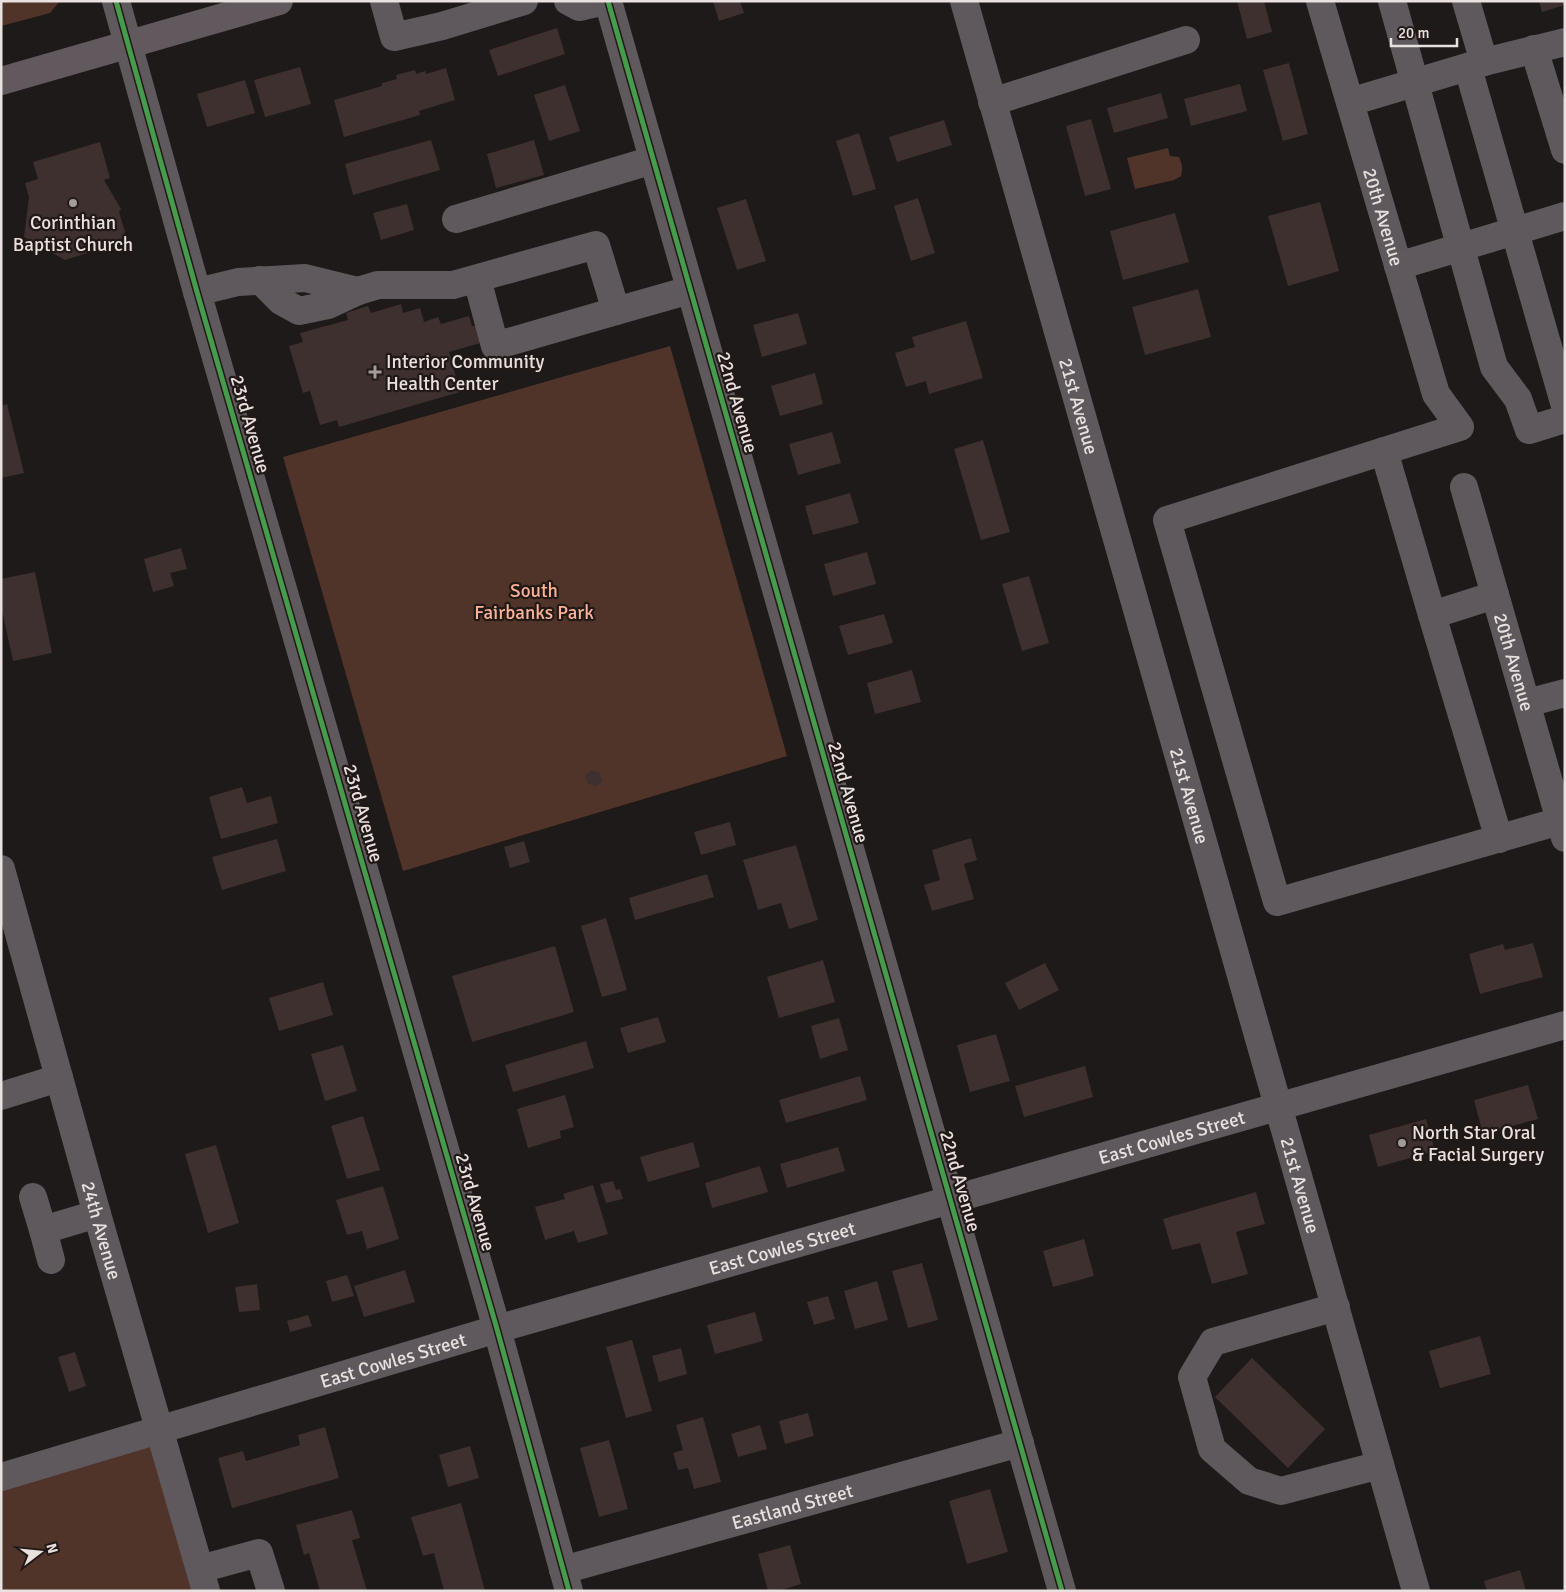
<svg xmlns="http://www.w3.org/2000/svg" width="1566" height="1592" font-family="Signika,sans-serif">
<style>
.green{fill:#513429}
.building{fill:#3d302f}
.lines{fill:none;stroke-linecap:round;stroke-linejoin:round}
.minor{stroke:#5f585d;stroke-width:28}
.major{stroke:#61595e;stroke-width:28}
.cycleway-casing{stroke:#211916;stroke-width:8}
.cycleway{stroke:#469c4c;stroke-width:5}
.poi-dot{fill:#a19b9a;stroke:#211916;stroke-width:2}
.labels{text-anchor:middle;stroke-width:4.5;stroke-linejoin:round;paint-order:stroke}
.street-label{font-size:19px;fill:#e8e1df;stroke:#211916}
.poi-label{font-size:19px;fill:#e8e1df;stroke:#211916;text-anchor:start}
.park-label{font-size:19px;fill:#fcb298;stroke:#211916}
</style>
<rect width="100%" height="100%" fill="#1e1a19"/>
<!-- green -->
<g class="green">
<polygon points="1,1 60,1 50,13 1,26"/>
<path d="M1168,148L1170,156L1179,157C1182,163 1183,169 1181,176L1174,180L1135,189L1127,158Z"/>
<polygon points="670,346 787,756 403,871 283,457"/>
<polygon points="160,1431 206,1591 1,1591 1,1477"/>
</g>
<!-- building -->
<g class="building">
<polygon points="713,1 740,1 744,13 719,21"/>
<polygon points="1237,1 1264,1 1272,32 1247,39"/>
<polygon points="1539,1 1565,1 1565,5 1542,12"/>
<polygon points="557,28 565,54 498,76 489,50"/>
<polygon points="1289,63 1308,134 1283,141 1263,70"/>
<polygon points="300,67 311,104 265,117 254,80"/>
<polygon points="446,68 455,100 419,111 420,115 344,137 334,100 382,86 382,83 397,79 396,75 415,70 416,74 425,71 426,74"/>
<polygon points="245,80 255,113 207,127 197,94"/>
<polygon points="1240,84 1247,111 1191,126 1184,99"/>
<polygon points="565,85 580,131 549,141 534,95"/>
<polygon points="1161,93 1168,118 1114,133 1107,108"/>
<polygon points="1091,119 1111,189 1085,196 1066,126"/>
<polygon points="944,120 952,145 897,162 889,137"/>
<polygon points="859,133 876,189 853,196 836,141"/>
<polygon points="431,140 440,170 353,195 345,164"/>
<polygon points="534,140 544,175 496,188 487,154"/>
<polygon points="100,142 110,178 104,180 121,209 119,212 125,232 119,243 65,260 24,237 29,197 25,183 38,179 33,162"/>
<polygon points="918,198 935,253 911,261 894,206"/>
<polygon points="746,199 766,261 737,270 717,208"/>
<polygon points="1320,202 1339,271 1288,286 1268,216"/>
<polygon points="407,204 414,230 381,240 373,213"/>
<polygon points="1175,213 1189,262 1123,280 1110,231"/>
<polygon points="1198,289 1211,337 1145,355 1132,307"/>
<polygon points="401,304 403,313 420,308 424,322 438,317 441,324 469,316 472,326 479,325 484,342 449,352 460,392 339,427 337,420 320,425 310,391 303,393 289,346 303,342 300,333 348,320 346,313 368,306 371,313"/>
<polygon points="798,313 807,344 762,357 753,325"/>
<polygon points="966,321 983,378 929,394 926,381 906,387 895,353 915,347 912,337"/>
<polygon points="815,373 823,404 780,416 771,386"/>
<polygon points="7,404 24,473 1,478 1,406"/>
<polygon points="832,432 841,463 798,475 789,444"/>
<polygon points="983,440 1010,532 981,540 954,449"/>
<polygon points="850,493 859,523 813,535 805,506"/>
<polygon points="181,548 187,569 170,573 174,586 153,592 144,559"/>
<polygon points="867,552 876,584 833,596 824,564"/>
<polygon points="35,572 52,653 13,661 1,606 1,579"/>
<polygon points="1029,576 1049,643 1022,651 1002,584"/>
<polygon points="884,614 893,643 848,655 839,626"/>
<polygon points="912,670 921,702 875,714 867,683"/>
<polygon points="591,770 600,773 602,781 596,786 588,784 585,776"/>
<polygon points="242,787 247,803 271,796 278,823 221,839 209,797"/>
<polygon points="730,822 736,845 701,855 694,832"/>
<polygon points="971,838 977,860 964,864 974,899 932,911 924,885 940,880 932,850"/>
<polygon points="277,839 286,871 222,890 212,857"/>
<polygon points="524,841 530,862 510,868 504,847"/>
<polygon points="796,845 818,920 789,929 781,903 758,910 743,860"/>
<polygon points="707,874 714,897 635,920 629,898"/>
<polygon points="606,918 627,990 602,997 581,926"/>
<polygon points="1533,943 1543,977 1480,994 1469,954 1503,944 1505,950"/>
<polygon points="555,946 574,1012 472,1042 452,976"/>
<polygon points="823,960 835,1002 779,1018 767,977"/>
<polygon points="1045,963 1059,990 1019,1010 1005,983"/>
<polygon points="323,982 333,1015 279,1031 269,998"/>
<polygon points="658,1017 666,1042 628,1053 620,1028"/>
<polygon points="839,1018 848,1050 820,1059 811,1026"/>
<polygon points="996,1034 1010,1081 970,1092 957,1045"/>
<polygon points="586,1041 594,1068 513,1092 505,1065"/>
<polygon points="343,1045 357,1091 325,1101 311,1054"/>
<polygon points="1085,1066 1093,1097 1024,1117 1015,1086"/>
<polygon points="860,1076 867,1100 786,1123 779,1100"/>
<polygon points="1528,1085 1538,1119 1483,1134 1474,1100"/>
<polygon points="565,1095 574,1127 560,1131 561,1138 528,1148 517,1109"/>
<polygon points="363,1116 380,1170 347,1179 331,1126"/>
<polygon points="1426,1119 1435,1151 1378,1167 1369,1135"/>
<polygon points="693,1142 700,1167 648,1182 640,1157"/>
<polygon points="216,1145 239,1223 208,1233 185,1154"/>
<polygon points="838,1147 845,1171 787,1188 780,1164"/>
<polygon points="760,1166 768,1192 712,1208 705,1183"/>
<polygon points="613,1181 616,1190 620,1189 623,1199 606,1203 600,1184"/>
<polygon points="593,1185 608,1234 578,1243 574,1231 545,1240 535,1207 565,1199 563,1194"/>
<polygon points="383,1186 399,1239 367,1249 362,1231 347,1235 336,1200"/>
<polygon points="1256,1192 1265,1224 1236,1232 1248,1274 1212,1284 1200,1243 1172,1250 1163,1219"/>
<polygon points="1084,1239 1094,1276 1053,1287 1043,1251"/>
<polygon points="922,1263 938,1320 908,1328 892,1271"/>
<polygon points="405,1270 415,1302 364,1317 354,1286"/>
<polygon points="347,1275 354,1296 332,1302 326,1281"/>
<polygon points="877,1281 888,1320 855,1329 844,1291"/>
<polygon points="257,1284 260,1310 239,1312 235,1287"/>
<polygon points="828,1296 835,1319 814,1325 807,1302"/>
<polygon points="755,1312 763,1341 715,1354 707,1325"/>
<polygon points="308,1315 312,1326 290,1332 287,1321"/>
<polygon points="1480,1336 1491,1374 1440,1388 1429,1351"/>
<polygon points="632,1340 652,1411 626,1418 606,1347"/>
<polygon points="681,1348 687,1374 659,1382 652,1356"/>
<polygon points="75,1352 86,1386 69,1392 58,1357"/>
<polygon points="1252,1358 1325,1429 1288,1468 1215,1397"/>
<polygon points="808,1413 814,1436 785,1444 779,1421"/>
<polygon points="703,1417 721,1482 694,1489 688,1468 678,1470 673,1453 683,1450 676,1425"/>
<polygon points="760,1425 767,1449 738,1457 731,1434"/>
<polygon points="325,1427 339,1478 232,1508 218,1458 243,1451 246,1461 300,1445 298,1435"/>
<polygon points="609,1440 628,1509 599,1517 580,1448"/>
<polygon points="470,1446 479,1478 448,1487 439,1455"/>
<polygon points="990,1489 1008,1552 967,1564 949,1501"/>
<polygon points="461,1503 485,1591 444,1591 434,1553 423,1556 411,1517"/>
<polygon points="352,1510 360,1538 352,1540 367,1591 320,1591 309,1553 304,1555 296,1525"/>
<polygon points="790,1545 801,1584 778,1591 768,1591 758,1554"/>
<polygon points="1520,1570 1526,1591 1487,1591 1484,1581"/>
</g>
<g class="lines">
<!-- minor -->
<g class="minor">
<polyline points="116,1 197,292 497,1329 569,1591"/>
<polyline points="384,1 394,37 442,26 524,1"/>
<polyline points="568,1 579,7 605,1"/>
<polyline points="608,1 1062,1591"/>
<path id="s1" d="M964,1L1416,1591"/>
<path id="s2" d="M1320,1L1436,394L1460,427L1384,451"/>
<polyline points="1392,1 1494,367 1518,399 1529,430 1565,419"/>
<polyline points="1466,1 1484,62 1565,42"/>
<polyline points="1534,49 1565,150"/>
<polyline points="1468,68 1565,406"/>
<polyline points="992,102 1186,40"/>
<polyline points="1350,102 1484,62"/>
<polyline points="456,219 653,160"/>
<polyline points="1398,266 1565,216"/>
<polyline points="477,279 495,346 616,311"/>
<polyline points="260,280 281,301 299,311 328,305 358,291"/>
<polyline points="197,292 238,282 305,278 358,291 378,285 453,285 596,245 616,311 690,290"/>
<path id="s3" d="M1464,487L1565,838"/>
<polyline points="1495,595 1432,615 1384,451 1167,520 1277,902 1560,821"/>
<polyline points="1432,615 1499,839"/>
<polyline points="1527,703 1565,693"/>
<path id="s4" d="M1,869L97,1214L206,1591"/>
<polyline points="1,1096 59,1078"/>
<polyline points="33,1197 43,1230"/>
<polyline points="51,1260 43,1230 97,1214"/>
<polyline points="1336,1307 1213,1342 1192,1377 1212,1449 1249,1481 1281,1491 1380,1465"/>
<path id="s5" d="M1,1477L497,1329L1565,1025"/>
<polyline points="200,1569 259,1553 271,1591"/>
<path id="s6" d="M563,1570L1020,1443"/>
</g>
<!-- major -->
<polyline class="major" points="1,81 279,1"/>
<!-- cycleway casing -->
<g class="cycleway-casing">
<g id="cycleway">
<polyline points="116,1 197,292 497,1329 569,1591"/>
<polyline points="608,1 1062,1591"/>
</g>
</g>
<!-- cycleway -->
<use href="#cycleway" class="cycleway"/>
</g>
<!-- markers -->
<g class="poi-dot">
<circle cx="73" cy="203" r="5"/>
<path d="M372.5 364.5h5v5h5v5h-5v5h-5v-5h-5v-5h5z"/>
<circle cx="1402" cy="1143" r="5"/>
</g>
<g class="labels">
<!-- street labels -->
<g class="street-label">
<text dy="7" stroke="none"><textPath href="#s2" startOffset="225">20th Avenue</textPath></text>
<text transform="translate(738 402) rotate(74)" y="7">22nd Avenue</text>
<text dy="7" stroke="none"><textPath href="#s1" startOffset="421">21st Avenue</textPath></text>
<text transform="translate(251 424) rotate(74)" y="7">23rd Avenue</text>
<text dy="7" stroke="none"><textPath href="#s3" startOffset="182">20th Avenue</textPath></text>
<text transform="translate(849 792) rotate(74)" y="7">22nd Avenue</text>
<text dy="7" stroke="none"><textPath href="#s1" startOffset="826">21st Avenue</textPath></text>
<text transform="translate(364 813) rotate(74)" y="7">23rd Avenue</text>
<text dy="7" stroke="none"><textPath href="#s5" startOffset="1219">East Cowles Street</textPath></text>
<text transform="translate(961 1181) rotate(74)" y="7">22nd Avenue</text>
<text dy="7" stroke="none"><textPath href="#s1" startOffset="1231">21st Avenue</textPath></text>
<text transform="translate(476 1202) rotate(74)" y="7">23rd Avenue</text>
<text dy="7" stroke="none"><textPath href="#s4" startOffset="375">24th Avenue</textPath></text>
<text dy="7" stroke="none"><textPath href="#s5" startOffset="814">East Cowles Street</textPath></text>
<text dy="7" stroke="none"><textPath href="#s5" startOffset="409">East Cowles Street</textPath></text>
<text dy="7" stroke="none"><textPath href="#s6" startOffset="238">Eastland Street</textPath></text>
</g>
<!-- poi labels -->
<g class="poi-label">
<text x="73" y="229" text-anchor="middle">Corinthian<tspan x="73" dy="22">Baptist Church</tspan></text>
<text x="386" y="368">Interior Community<tspan x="386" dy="22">Health Center</tspan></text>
<text x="1412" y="1139">North Star Oral<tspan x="1412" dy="22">&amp; Facial Surgery</tspan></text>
</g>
<!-- park labels -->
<g class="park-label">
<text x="534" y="597">South<tspan x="534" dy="22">Fairbanks Park</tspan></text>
</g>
</g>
<!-- border -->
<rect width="1566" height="1592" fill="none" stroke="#e8e1df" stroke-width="5"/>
<!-- north arrow -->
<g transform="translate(40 1552) rotate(74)" stroke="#211916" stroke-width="4" paint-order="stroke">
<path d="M0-4L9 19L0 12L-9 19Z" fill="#e8e1df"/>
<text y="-8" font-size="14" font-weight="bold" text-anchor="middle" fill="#e8e1df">N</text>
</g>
<!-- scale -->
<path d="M1391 38v8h66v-8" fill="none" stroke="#e8e1df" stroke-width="2.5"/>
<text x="1398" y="38" font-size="15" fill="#e8e1df" stroke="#211916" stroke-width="4" paint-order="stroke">20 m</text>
</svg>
